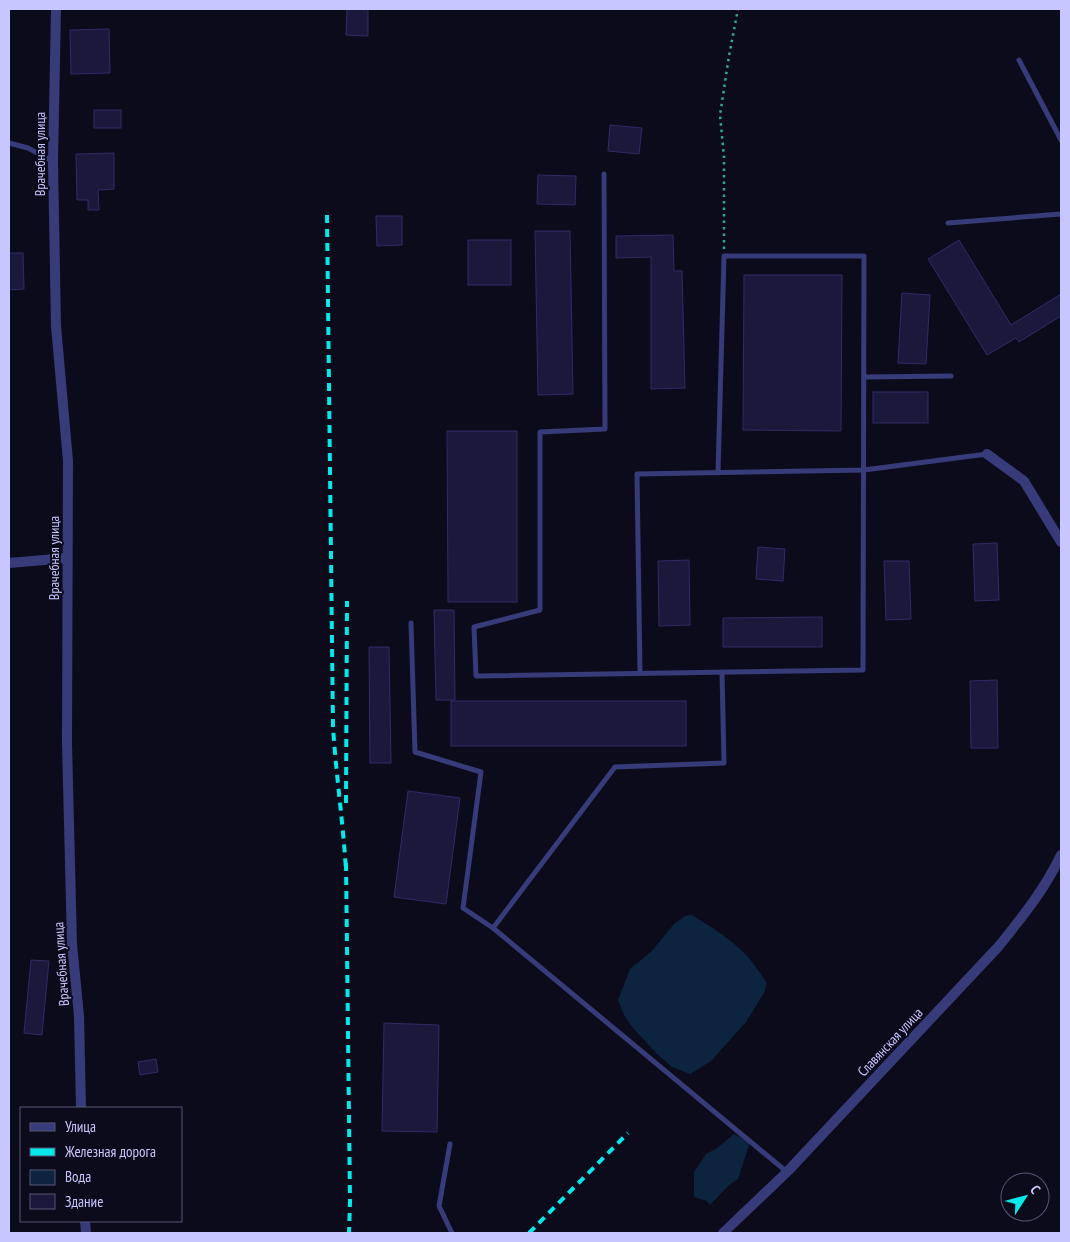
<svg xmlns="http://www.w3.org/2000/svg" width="1070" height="1242" font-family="'PT Sans Narrow',sans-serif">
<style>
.water{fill:#0c243e}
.building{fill:#1c183b;stroke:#312a67}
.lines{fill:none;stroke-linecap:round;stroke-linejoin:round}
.path{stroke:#2fa996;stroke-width:2.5;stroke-dasharray:2.5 4;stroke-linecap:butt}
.lane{stroke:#373b79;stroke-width:5}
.street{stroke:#373b79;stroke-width:10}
.rail{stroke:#06e9ea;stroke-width:4;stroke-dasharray:8 6;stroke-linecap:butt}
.labels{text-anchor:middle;stroke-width:4;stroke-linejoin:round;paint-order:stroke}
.street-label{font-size:14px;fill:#c8c6fe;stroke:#0c0b1b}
</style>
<rect width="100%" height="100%" fill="#0c0b1b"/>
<!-- water -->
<g class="water">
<path d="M692,915C711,927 733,940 748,957C755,965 761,975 767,983L764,993L746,1022L711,1061L690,1074L672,1067L657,1054L633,1028L625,1017L618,1000L630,969L651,952L674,924L685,916Z"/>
<polygon points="734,1134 750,1142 738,1179 729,1185 710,1205 707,1201 694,1197 694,1172 706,1154 716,1149"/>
</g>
<!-- building -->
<g class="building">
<polygon points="347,9 368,9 368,36 346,35"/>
<polygon points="109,29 110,73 71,74 70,30"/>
<rect x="94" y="110" width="27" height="18"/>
<polygon points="610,125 642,128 639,154 608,151"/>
<polygon points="114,153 114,189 98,190 99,210 88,210 88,200 77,200 76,154"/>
<polygon points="538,175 576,176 575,205 537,204"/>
<polygon points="376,216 402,216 402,245 377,246"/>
<polygon points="535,231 570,231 573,394 538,395"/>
<polygon points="673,235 674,271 682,271 685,388 651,389 651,257 616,258 616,236"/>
<rect x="468" y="240" width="43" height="45"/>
<polygon points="959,240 1011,325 1061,294 1061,316 1019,342 1016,338 987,355 928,259"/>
<polygon points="9,253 23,253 24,289 9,290"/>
<polygon points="744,275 842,275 841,431 743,430"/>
<polygon points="902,293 930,295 926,364 898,363"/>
<rect x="873" y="392" width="55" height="31"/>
<polygon points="447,431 517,431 517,602 448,602"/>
<polygon points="997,543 999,600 975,601 973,544"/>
<polygon points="758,547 785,549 783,581 756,579"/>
<polygon points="689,560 690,625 659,626 658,561"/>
<polygon points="884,561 909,561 911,619 886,620"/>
<polygon points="434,610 454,610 455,700 436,700"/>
<polygon points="822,617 822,647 723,647 723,618"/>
<polygon points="369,647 389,647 391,763 370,763"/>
<polygon points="997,680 998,748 971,748 970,681"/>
<rect x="451" y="701" width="235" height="45"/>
<polygon points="408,791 460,798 446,904 394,897"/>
<polygon points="31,960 49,961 42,1035 24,1033"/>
<polygon points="384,1023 439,1025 437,1132 382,1131"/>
<polygon points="156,1059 158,1072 140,1075 138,1062"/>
</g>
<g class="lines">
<!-- path -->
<polyline class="path" points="724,249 724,157 720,115 729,56 738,9"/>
<!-- lane -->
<g class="lane">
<polyline points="1019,60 1061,140"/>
<polyline points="9,143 28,148 52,161"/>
<polyline points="604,174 605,429 540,432 540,610 474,627 476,676 863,670 864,256 724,256 718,473"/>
<polyline points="948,223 1061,214"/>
<polyline points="864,377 951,376"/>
<polyline points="411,623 415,752 481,772 463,908 493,928"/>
<polyline points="722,672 724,763 615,767 493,928 787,1172"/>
<polyline points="640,673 637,474 864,470 987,454"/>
<polyline points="450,1144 439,1206 452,1233"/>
</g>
<!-- street -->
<g class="street">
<polyline points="56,9 53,162 56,326 68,461 67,743 72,944 79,1016 81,1108"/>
<polyline points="987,454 1024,481 1061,542"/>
<polyline points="9,563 67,558"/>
<polyline points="85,1221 86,1233"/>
<path d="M723,1233L787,1172L999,946C1022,917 1045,889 1061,855"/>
</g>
<!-- rail -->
<g class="rail">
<path d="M327,215L333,727C336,774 343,822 346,870"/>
<polyline points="346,803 347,601"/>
<polyline points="346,863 350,1202 349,1233"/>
<polyline points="529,1233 628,1133"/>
</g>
</g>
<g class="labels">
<!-- street labels -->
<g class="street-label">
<text transform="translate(40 154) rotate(-90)" y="5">Врачебная улица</text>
<text transform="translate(54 558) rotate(-90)" y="5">Врачебная улица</text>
<text transform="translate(61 964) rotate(-94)" y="5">Врачебная улица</text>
<text transform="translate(890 1042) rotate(-47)" y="5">Славянская улица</text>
</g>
</g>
<!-- border -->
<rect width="1070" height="1242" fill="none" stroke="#c8c6fe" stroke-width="20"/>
<!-- legend -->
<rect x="20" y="1107" width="162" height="115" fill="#0c0b1b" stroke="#575676"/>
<rect x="30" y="1123" width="25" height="8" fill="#373b79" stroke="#575676"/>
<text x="65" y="1132" font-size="15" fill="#c8c6fe">Улица</text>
<rect x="30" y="1148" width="25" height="8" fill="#06e9ea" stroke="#575676"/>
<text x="65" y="1157" font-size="15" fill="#c8c6fe">Железная дорога</text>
<rect x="30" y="1170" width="25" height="15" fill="#0c243e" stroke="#575676"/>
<text x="65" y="1182" font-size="15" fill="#c8c6fe">Вода</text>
<rect x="30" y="1194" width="25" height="15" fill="#1c183b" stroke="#575676"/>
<text x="65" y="1207" font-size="15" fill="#c8c6fe">Здание</text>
<!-- north arrow -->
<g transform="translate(1025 1197) rotate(54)"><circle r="24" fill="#0c0b1b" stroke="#575676"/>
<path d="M0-4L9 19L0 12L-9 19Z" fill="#06e9ea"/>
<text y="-8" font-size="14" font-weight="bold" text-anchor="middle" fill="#c8c6fe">С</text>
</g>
</svg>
